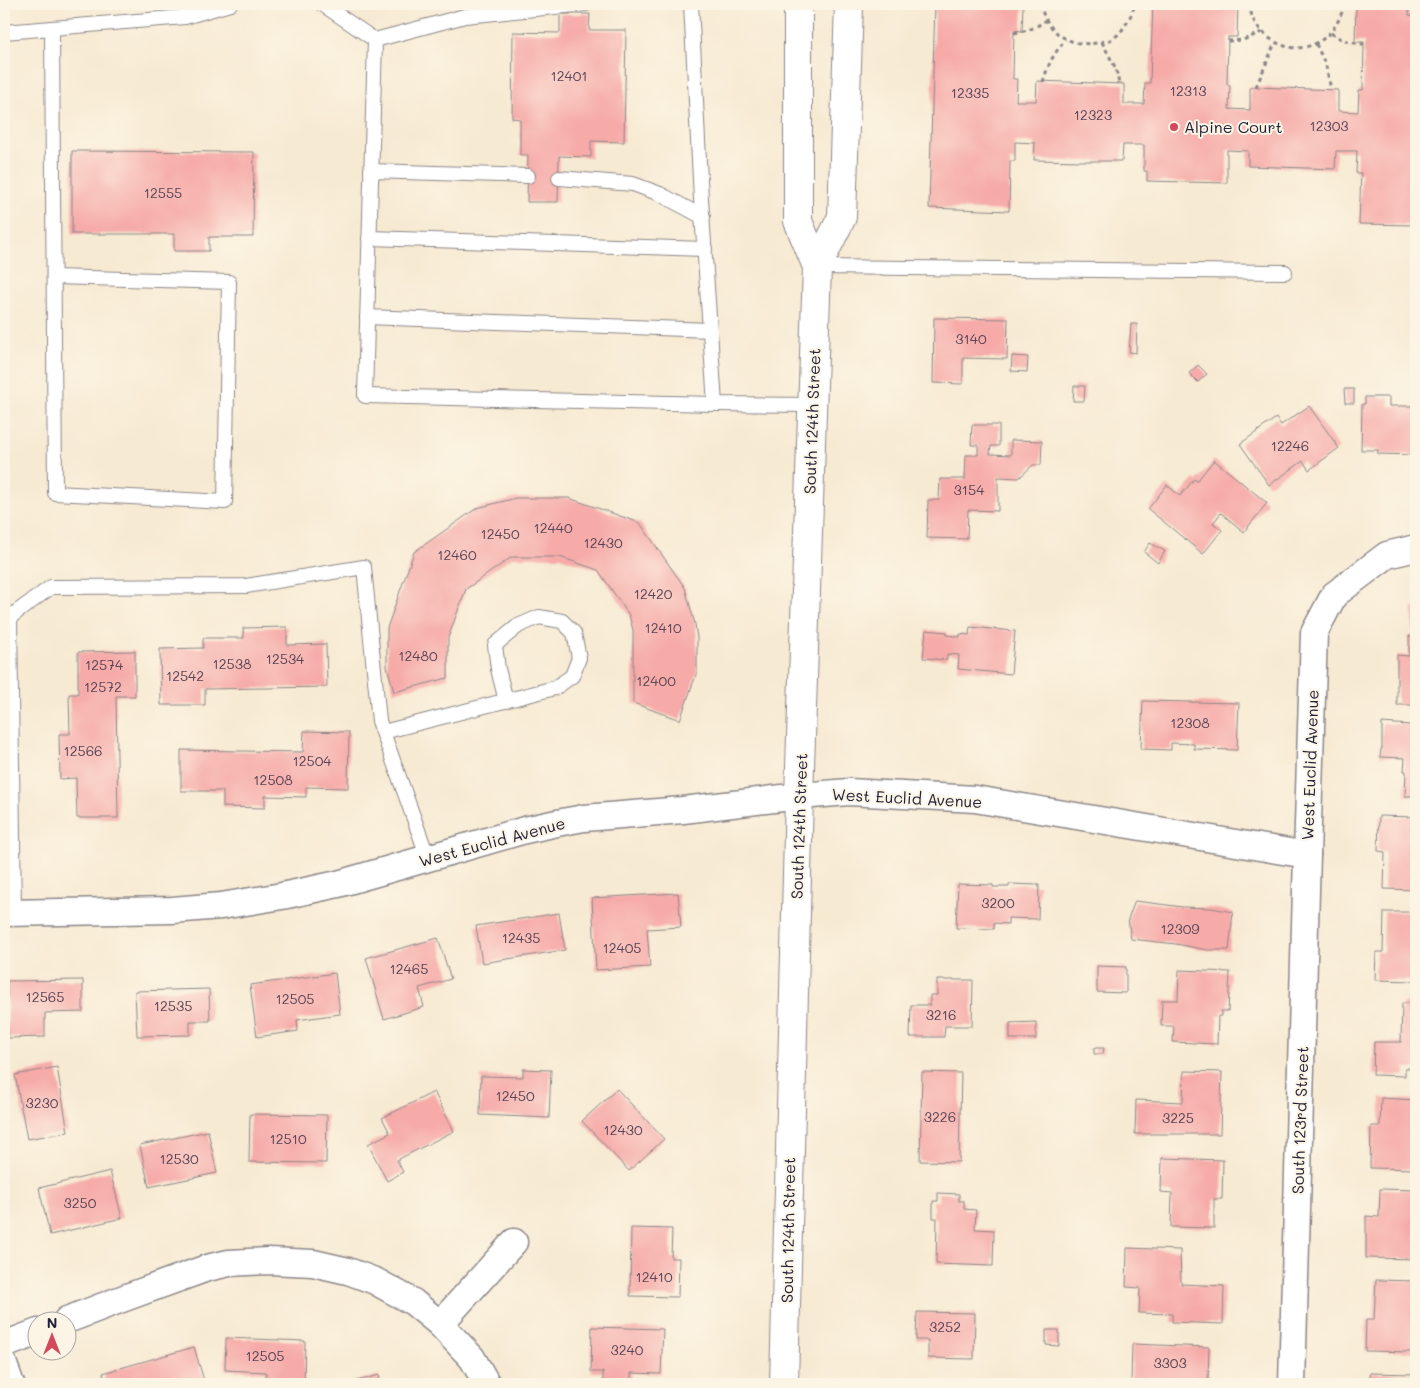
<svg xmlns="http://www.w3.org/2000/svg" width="1420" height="1388" font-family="Mali,sans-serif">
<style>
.building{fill:#f6aba9}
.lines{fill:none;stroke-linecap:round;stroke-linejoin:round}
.lane-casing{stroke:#8c8687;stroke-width:16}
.street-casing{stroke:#8c8687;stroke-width:29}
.secondary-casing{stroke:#8c8687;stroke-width:30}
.path{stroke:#8c8687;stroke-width:3;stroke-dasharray:4 4;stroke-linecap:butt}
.lane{stroke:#fff;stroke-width:14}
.street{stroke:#fff;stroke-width:26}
.secondary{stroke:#fff;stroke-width:28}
.poi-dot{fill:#d1495b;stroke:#fcf5e5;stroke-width:2}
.labels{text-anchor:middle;stroke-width:4;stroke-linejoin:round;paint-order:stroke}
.number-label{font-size:14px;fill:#574456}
.poi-label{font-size:16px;fill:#22223b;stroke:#fcf5e5;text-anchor:start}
.street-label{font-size:16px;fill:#22223b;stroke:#fcf5e5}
</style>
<rect width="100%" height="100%" fill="#fcf5e5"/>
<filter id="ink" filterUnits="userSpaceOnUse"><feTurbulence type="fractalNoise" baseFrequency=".02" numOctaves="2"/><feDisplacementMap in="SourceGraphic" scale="10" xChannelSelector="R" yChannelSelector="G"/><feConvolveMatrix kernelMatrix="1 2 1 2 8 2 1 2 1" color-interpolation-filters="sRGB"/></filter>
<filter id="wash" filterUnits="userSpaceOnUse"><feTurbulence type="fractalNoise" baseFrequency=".0096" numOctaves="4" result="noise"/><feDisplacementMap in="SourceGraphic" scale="20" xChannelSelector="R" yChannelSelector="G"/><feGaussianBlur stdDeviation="1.12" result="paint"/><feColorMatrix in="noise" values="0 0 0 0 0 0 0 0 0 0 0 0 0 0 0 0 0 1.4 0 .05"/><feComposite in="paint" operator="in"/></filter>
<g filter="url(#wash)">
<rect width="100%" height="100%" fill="#f7ead3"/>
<g id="blocks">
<!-- building -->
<g class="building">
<polygon points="935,4 1023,4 1022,31 1014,30 1013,79 1017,79 1016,101 1036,101 1037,81 1124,84 1124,104 1144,104 1145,83 1150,83 1153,4 1238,4 1237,37 1228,37 1227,85 1230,85 1229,109 1250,110 1250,87 1256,87 1338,90 1338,111 1358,112 1359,90 1363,90 1364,42 1355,42 1356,4 1409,5 1409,15 1416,16 1416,225 1359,224 1361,173 1356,173 1357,151 1336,151 1335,169 1248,166 1248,151 1227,150 1227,183 1147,181 1147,171 1144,171 1144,145 1123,145 1122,161 1082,161 1034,160 1035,143 1015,142 1015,161 1010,161 1009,211 929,208"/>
<polygon points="560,14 590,14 589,30 626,30 624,142 591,141 591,157 559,156 558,202 527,202 528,155 520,155 520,119 512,118 513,32 560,33"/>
<polygon points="72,151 254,152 253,237 209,237 209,251 174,251 174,234 72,234"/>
<polygon points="934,318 1008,319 1007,359 963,358 963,384 933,383"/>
<polygon points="1131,324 1137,324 1136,353 1129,352"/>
<polygon points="1012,356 1028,357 1027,372 1011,371"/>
<polygon points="1198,365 1207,374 1198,382 1189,373"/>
<polygon points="1074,386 1085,386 1084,401 1073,401"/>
<polygon points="1344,389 1354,389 1354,403 1345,403"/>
<polygon points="1365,397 1389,397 1389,406 1416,406 1416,455 1378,454 1378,450 1361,450 1362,404 1365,404"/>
<polygon points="1309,406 1339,448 1309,470 1303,461 1269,485 1240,444 1276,418 1281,425"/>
<polygon points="972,425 999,425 999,446 991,446 990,454 1011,455 1011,440 1042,441 1041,465 1033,465 1019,478 998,477 998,511 968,510 967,539 927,538 928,500 939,500 940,479 965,479 966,455 978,455 978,445 971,445"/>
<polygon points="1214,460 1267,503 1244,532 1221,513 1213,523 1222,530 1203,554 1148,509 1167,485 1180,496 1194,479 1197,481"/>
<polygon points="516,498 569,498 640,523 685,588 695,624 697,638 697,672 680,720 633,703 633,630 629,615 598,570 560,557 512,557 466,589 448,638 448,678 394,692 387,666 387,628 414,552 477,508"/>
<polygon points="1150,543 1165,551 1158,563 1144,552"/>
<polygon points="1413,608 1416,608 1416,705 1397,705 1397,655 1409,656 1409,636 1413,636"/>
<polygon points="287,627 287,645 326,644 327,687 205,689 205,705 161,705 160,649 203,648 203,638 244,638 243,628"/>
<polygon points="970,627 1015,631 1011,674 958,669 959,655 947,654 947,660 923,658 926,630 947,632 947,635 960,637 960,634 969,635"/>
<polygon points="135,651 135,696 116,696 118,818 77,818 76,778 60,779 59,734 70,734 69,694 78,694 78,652"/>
<polygon points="1143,701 1239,703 1237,750 1194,749 1194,744 1171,743 1171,750 1141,749"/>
<polygon points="1382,723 1410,725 1410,727 1416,727 1416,796 1405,796 1406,771 1404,771 1405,758 1380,757 1381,749 1382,749"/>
<polygon points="304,731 349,732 348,788 306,787 306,797 265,796 265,808 223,807 223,791 181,791 181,750 303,752"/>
<polygon points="1379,816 1416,817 1416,890 1384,889 1385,852 1378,851"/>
<polygon points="958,884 993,885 993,887 1009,887 1009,884 1039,885 1038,919 1008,918 1008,924 994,923 994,929 956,928"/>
<polygon points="678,893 681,927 647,929 650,967 596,970 592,898"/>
<polygon points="1135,901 1183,907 1211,908 1233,912 1229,950 1207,950 1176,944 1131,939 1128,919"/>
<polygon points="1384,912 1416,912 1416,981 1375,980 1376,952 1383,952"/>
<polygon points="559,913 565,950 482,963 476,926"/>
<polygon points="438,938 451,979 419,988 424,1007 384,1019 366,958"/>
<polygon points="1097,966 1126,967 1126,993 1097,992"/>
<polygon points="1179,970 1230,972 1228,1011 1221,1011 1221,1016 1218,1016 1217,1044 1173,1042 1174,1026 1161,1026 1162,1000 1178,1000"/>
<polygon points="335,973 340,1014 297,1020 298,1031 257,1037 250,985"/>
<polygon points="83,980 83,1012 45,1013 45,1037 8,1038 7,981"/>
<polygon points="937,980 973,980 972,1026 945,1026 944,1037 910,1037 911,1005 930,1005 930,995 937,995"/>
<polygon points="209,989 210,1021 190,1021 190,1035 137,1036 135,991"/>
<polygon points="1402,1003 1416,1003 1416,1068 1405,1068 1405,1076 1373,1075 1374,1042 1401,1042"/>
<polygon points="1036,1022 1036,1039 1010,1039 1010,1023"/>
<polygon points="1094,1048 1104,1048 1103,1054 1094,1054"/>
<polygon points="57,1067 68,1132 27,1139 15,1075"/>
<polygon points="523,1069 551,1070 549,1118 480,1115 481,1076 523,1077"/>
<polygon points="1184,1071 1222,1072 1220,1134 1135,1134 1136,1100 1183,1102"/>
<polygon points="922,1072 961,1073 959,1162 920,1161"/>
<polygon points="617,1089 664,1139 629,1171 582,1121"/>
<polygon points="434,1092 454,1131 397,1160 403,1172 387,1181 368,1144 390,1133 382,1118"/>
<polygon points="1381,1098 1416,1100 1416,1169 1370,1168 1371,1126 1380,1126"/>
<polygon points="250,1114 327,1115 326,1163 249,1162"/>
<polygon points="208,1131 217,1173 149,1187 140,1145"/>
<polygon points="1162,1158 1223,1160 1222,1199 1214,1199 1214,1228 1171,1227 1172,1193 1161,1192"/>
<polygon points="110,1171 122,1218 50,1235 39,1188"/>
<polygon points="1380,1189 1416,1190 1416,1259 1366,1258 1366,1216 1379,1217"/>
<polygon points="938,1193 959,1194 959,1201 964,1201 964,1209 976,1210 975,1229 994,1230 993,1266 936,1264 937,1218 933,1218 933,1201 938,1201"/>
<polygon points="631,1228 672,1229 671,1258 679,1258 678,1297 630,1296"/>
<polygon points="1127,1248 1180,1250 1181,1284 1224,1286 1223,1324 1172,1322 1172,1314 1139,1313 1140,1288 1126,1287"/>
<polygon points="1376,1280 1415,1281 1413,1352 1365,1351 1366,1320 1374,1320"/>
<polygon points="917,1312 975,1313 974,1359 928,1358 928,1340 916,1340"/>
<polygon points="592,1327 663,1329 661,1374 631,1373 631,1384 603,1384 603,1372 591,1372"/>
<polygon points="1046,1330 1059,1330 1059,1346 1046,1345"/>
<polygon points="226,1338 305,1341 304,1384 266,1384 266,1372 225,1370"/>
<polygon points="1132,1344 1209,1347 1208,1380 1219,1381 1219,1384 1131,1383"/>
<polygon points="194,1347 205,1384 106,1384 103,1373"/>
<polygon points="1370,1373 1416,1374 1416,1384 1370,1384"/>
<polygon points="379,1375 381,1384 346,1384"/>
</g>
</g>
</g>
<g filter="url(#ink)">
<use href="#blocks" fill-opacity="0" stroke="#8c8687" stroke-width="1"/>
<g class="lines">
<!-- lane casing -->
<g class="lane-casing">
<g id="lane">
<polyline points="322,4 375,40 465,16 586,4"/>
<polyline points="691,4 701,199 715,404 813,405"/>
<polyline points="52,28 55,493 225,502 229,282 54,277"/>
<polyline points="4,32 185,17 230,4"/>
<polyline points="375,40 365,396 715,404"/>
<polyline points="371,171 528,176"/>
<polyline points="559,178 633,184 660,194 703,217"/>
<polyline points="369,238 705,249"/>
<polyline points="817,267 1285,272"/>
<polyline points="367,317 710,330"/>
<polyline points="4,617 10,617 51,587 246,586 364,567 379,721 428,858"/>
<polyline points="10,617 14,913"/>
<polyline points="383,732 555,688 572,676 579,658 574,633 562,621 539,617 518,626 495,645 498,669 506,701"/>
</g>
</g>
<!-- street casing -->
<g class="street-casing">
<g id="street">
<polyline points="4,913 172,910 221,906 282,896 338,884 525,830 557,823 584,818 683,810 799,796 849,792 975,799 1307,855 1314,633 1334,595 1387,555 1416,548"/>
<polyline points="67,1320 127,1297 207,1268 229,1263 269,1261 313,1263 348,1271 375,1281 413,1302 440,1324 472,1358 487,1384"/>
<polyline points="440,1324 514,1242"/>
<polyline points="4,1345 38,1332"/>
<polyline points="4,1365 11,1384"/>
<polyline points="1292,1384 1307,855"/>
</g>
</g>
<!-- secondary casing -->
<g class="secondary-casing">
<g id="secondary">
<polyline points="817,267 842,217 849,4"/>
<polyline points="784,1384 799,796 817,267 798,221 798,4"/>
</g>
</g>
<!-- path -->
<g class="path">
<path d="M1040,4C1047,33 1071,49 1101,42C1104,41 1109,41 1112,39C1123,33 1132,15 1135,4"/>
<path d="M1250,4C1250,18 1257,28 1268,37C1299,62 1337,41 1344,4"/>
<path d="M1014,33C1027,31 1036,28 1046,20"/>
<path d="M1331,33C1341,40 1351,43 1364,44"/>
<polyline points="1228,41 1243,40 1262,32"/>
<polyline points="1102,42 1116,69 1119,84"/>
<polyline points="1316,44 1326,66 1331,90"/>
<path d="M1043,82C1048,65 1054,52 1066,40"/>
<polyline points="1256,87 1275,43"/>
</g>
<!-- lane -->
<use href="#lane" class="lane"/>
<!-- street -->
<use href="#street" class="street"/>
<!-- secondary -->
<use href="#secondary" class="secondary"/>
</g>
</g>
<!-- markers -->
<circle class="poi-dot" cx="1174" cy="127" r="5"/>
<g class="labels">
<!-- number labels -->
<g class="number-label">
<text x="569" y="81">12401</text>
<text x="1188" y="96">12313</text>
<text x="970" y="98">12335</text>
<text x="1093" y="120">12323</text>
<text x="1329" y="131">12303</text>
<text x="163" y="198">12555</text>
<text x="971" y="344">3140</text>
<text x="1290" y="451">12246</text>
<text x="969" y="495">3154</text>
<text x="553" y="533">12440</text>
<text x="500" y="539">12450</text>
<text x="603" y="548">12430</text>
<text x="457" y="560">12460</text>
<text x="653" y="599">12420</text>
<text x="663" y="633">12410</text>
<text x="418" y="661">12480</text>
<text x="285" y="664">12534</text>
<text x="232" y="669">12538</text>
<text x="104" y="670">12574</text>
<text x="185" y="681">12542</text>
<text x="656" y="686">12400</text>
<text x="103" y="692">12572</text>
<text x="1190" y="728">12308</text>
<text x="83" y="756">12566</text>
<text x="312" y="766">12504</text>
<text x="273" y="785">12508</text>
<text x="998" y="908">3200</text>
<text x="1180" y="934">12309</text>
<text x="521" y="943">12435</text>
<text x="622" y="953">12405</text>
<text x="409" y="974">12465</text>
<text x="45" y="1002">12565</text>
<text x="295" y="1004">12505</text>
<text x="173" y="1011">12535</text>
<text x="941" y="1020">3216</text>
<text x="515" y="1101">12450</text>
<text x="42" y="1108">3230</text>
<text x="940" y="1122">3226</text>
<text x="1178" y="1123">3225</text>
<text x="623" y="1135">12430</text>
<text x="288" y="1144">12510</text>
<text x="179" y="1164">12530</text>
<text x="80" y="1208">3250</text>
<text x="654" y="1282">12410</text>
<text x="945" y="1332">3252</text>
<text x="627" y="1355">3240</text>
<text x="265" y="1361">12505</text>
<text x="1170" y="1368">3303</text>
</g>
<!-- poi labels -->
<g class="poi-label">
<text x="1184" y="133">Alpine Court</text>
</g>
<!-- street labels -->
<g class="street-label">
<text transform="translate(812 421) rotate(-88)" y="6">South 124th Street</text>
<text transform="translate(1310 765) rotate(-88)" y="6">West Euclid Avenue</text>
<text transform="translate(907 798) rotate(3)" y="6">West Euclid Avenue</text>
<text transform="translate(799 826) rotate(-88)" y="6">South 124th Street</text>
<text transform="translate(492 842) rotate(-15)" y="6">West Euclid Avenue</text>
<text transform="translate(1300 1120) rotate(-88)" y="6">South 123rd Street</text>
<text transform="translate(788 1230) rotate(-89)" y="6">South 124th Street</text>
</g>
</g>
<!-- margin -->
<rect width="1420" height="1388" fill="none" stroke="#fcf5e5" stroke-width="20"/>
<!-- north arrow -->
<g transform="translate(52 1336)"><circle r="24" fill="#fcf5e5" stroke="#a5a1a1"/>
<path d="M0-4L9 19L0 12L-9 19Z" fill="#d1495b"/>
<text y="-8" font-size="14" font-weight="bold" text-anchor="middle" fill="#22223b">N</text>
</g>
</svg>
